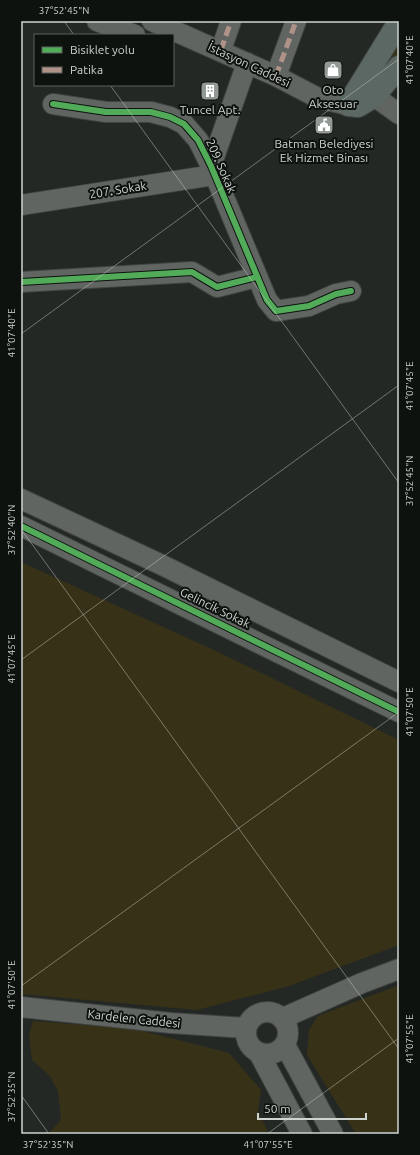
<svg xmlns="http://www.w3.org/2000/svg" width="420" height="1155" font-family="Ubuntu,sans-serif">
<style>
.green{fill:#373217}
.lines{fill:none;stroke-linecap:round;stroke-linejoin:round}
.minor-casing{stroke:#404440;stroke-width:22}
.major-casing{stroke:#404440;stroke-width:24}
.minor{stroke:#616562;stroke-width:20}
.major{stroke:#5b6864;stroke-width:22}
.quiet{stroke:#af9288;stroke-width:5;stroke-dasharray:10 5;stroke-linecap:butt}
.cycleway-casing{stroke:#0e120f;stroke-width:8}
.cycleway{stroke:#51ab58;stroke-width:6}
.ticks{fill:none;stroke:#ced4d0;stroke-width:1;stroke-opacity:0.45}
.labels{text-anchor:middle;stroke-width:4;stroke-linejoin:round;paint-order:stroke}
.street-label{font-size:12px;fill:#ced4d0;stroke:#0e120f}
.poi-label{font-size:12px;fill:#ced4d0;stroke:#0e120f}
.neatline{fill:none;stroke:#ced4d0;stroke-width:1.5}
.ticks-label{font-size:10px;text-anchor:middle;fill:#ced4d0}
</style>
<rect width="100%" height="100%" fill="#242825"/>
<!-- green -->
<g class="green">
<polygon points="399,37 399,58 392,59 389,55"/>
<polygon points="21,562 218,652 399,740 399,945 289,986 197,1010 21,994"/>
<polygon points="399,985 399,1134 356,1134 307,1055 309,1030 318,1016"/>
<polygon points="33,1021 135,1029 229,1053 261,1090 258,1111 269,1134 48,1134 61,1120 58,1091 49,1075 32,1060 29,1036"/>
</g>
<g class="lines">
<!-- minor casing -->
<g class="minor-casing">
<g id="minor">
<polyline points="97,21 135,35"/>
<polyline points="152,21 276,76 318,98 348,105"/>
<polyline points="221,50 231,21"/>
<polyline points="276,76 296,21"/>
<polyline points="360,86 399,114"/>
<polyline points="53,104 106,112 151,112 170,117 184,124 198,140 211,166 267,300 276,311 309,306 336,294 351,291"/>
<polyline points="211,166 247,63"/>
<polyline points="21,205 214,175"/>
<polyline points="21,282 192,272 217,287 257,277"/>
<polyline points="21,499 162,565 399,682"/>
<polyline points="21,526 399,712"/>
<polyline points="21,1007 171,1023 246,1028"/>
<circle cx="267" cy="1033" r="21"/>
<polyline points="283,1018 362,983 399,969"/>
<polyline points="285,1045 333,1134"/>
<polyline points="259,1053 302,1134"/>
</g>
</g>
<!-- major casing -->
<g class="major-casing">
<polyline id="major" points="399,22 348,105 358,106 373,97 399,67"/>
</g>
<!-- minor -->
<use href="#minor" class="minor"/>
<!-- major -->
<use href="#major" class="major"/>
<!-- quiet -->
<g class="quiet">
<polyline points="221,50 231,21"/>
<polyline points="276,76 296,21"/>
</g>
<!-- cycleway casing -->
<g class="cycleway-casing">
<g id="cycleway">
<polyline points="53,104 106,112 151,112 170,117 184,124 198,140 211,166 267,300 276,311 309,306 336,294 351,291"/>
<polyline points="21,282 192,272 217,287 257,277"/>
<polyline points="21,526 399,712"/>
</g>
</g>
<!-- cycleway -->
<use href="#cycleway" class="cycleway"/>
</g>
<!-- ticks -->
<path class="ticks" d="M64,21L74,35M110,85L399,483M21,334L399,59M21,529L399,1049M21,660L399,385M21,986L399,712M21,1095L49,1134M267,1134L399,1038"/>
<!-- icons -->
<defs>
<g id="shop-square" transform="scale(1)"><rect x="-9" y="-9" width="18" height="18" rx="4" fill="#929894" stroke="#0e120f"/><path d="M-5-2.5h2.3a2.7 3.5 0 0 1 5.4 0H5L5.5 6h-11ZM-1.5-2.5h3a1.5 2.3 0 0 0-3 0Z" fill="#fff"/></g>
<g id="building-square" transform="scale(1)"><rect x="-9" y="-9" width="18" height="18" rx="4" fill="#929894" stroke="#0e120f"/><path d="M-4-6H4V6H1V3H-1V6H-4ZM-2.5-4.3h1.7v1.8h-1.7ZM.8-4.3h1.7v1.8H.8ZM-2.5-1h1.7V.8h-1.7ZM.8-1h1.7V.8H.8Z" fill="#fff"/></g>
<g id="civic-square" transform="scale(1)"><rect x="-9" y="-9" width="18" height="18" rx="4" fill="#929894" stroke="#0e120f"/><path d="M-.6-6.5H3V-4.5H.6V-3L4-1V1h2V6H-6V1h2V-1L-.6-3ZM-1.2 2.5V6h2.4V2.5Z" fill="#fff"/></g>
</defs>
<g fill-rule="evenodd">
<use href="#shop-square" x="333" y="70"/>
<use href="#building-square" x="210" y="91"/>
<use href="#civic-square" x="324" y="125"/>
</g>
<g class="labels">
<!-- street labels -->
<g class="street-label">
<text transform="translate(249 65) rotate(25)" y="4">İstasyon Caddesi</text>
<text transform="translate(221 166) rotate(66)" y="4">209. Sokak</text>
<text transform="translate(118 190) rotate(-9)" y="4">207. Sokak</text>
<text transform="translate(215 608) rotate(26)" y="4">Gelincik Sokak</text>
<text transform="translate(134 1019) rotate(6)" y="4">Kardelen Caddesi</text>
</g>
<!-- poi labels -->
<g class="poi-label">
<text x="333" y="94">Oto<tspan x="333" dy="14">Aksesuar</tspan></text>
<text x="210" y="114">Tuncel Apt.</text>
<text x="324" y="148">Batman Belediyesi<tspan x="324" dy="14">Ek Hizmet Binası</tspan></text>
</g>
</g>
<!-- border -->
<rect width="420" height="1155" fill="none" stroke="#0e120f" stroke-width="44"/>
<!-- legend -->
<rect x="34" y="34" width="140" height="52" fill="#0e120f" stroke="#5b605c"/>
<rect x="42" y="47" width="20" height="6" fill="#51ab58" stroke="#5b605c"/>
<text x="70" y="54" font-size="12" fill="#ced4d0">Bisiklet yolu</text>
<rect x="42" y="67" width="20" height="6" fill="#af9288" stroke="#5b605c"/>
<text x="70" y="74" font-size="12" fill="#ced4d0">Patika</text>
<!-- scale -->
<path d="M258 1113v6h108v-6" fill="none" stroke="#ced4d0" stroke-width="2"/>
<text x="264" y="1113" font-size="12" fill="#ced4d0" stroke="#0e120f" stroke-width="3" paint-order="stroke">50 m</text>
<rect x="22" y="22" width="376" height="1111" class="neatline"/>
<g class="ticks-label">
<text x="64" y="14">37°52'45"N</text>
<text transform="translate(409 60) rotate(-90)" y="4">41°07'40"E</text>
<text transform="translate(11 333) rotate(-90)" y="4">41°07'40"E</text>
<text transform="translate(409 386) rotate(-90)" y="4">41°07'45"E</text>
<text transform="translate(409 481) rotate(-90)" y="4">37°52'45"N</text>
<text transform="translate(11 530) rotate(-90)" y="4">37°52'40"N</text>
<text transform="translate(11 659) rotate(-90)" y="4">41°07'45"E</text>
<text transform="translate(409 712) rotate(-90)" y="4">41°07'50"E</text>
<text transform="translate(11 985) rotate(-90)" y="4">41°07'50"E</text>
<text transform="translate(409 1039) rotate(-90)" y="4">41°07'55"E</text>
<text transform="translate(11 1097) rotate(-90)" y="4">37°52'35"N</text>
<text x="48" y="1148">37°52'35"N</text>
<text x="268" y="1148">41°07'55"E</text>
</g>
</svg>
